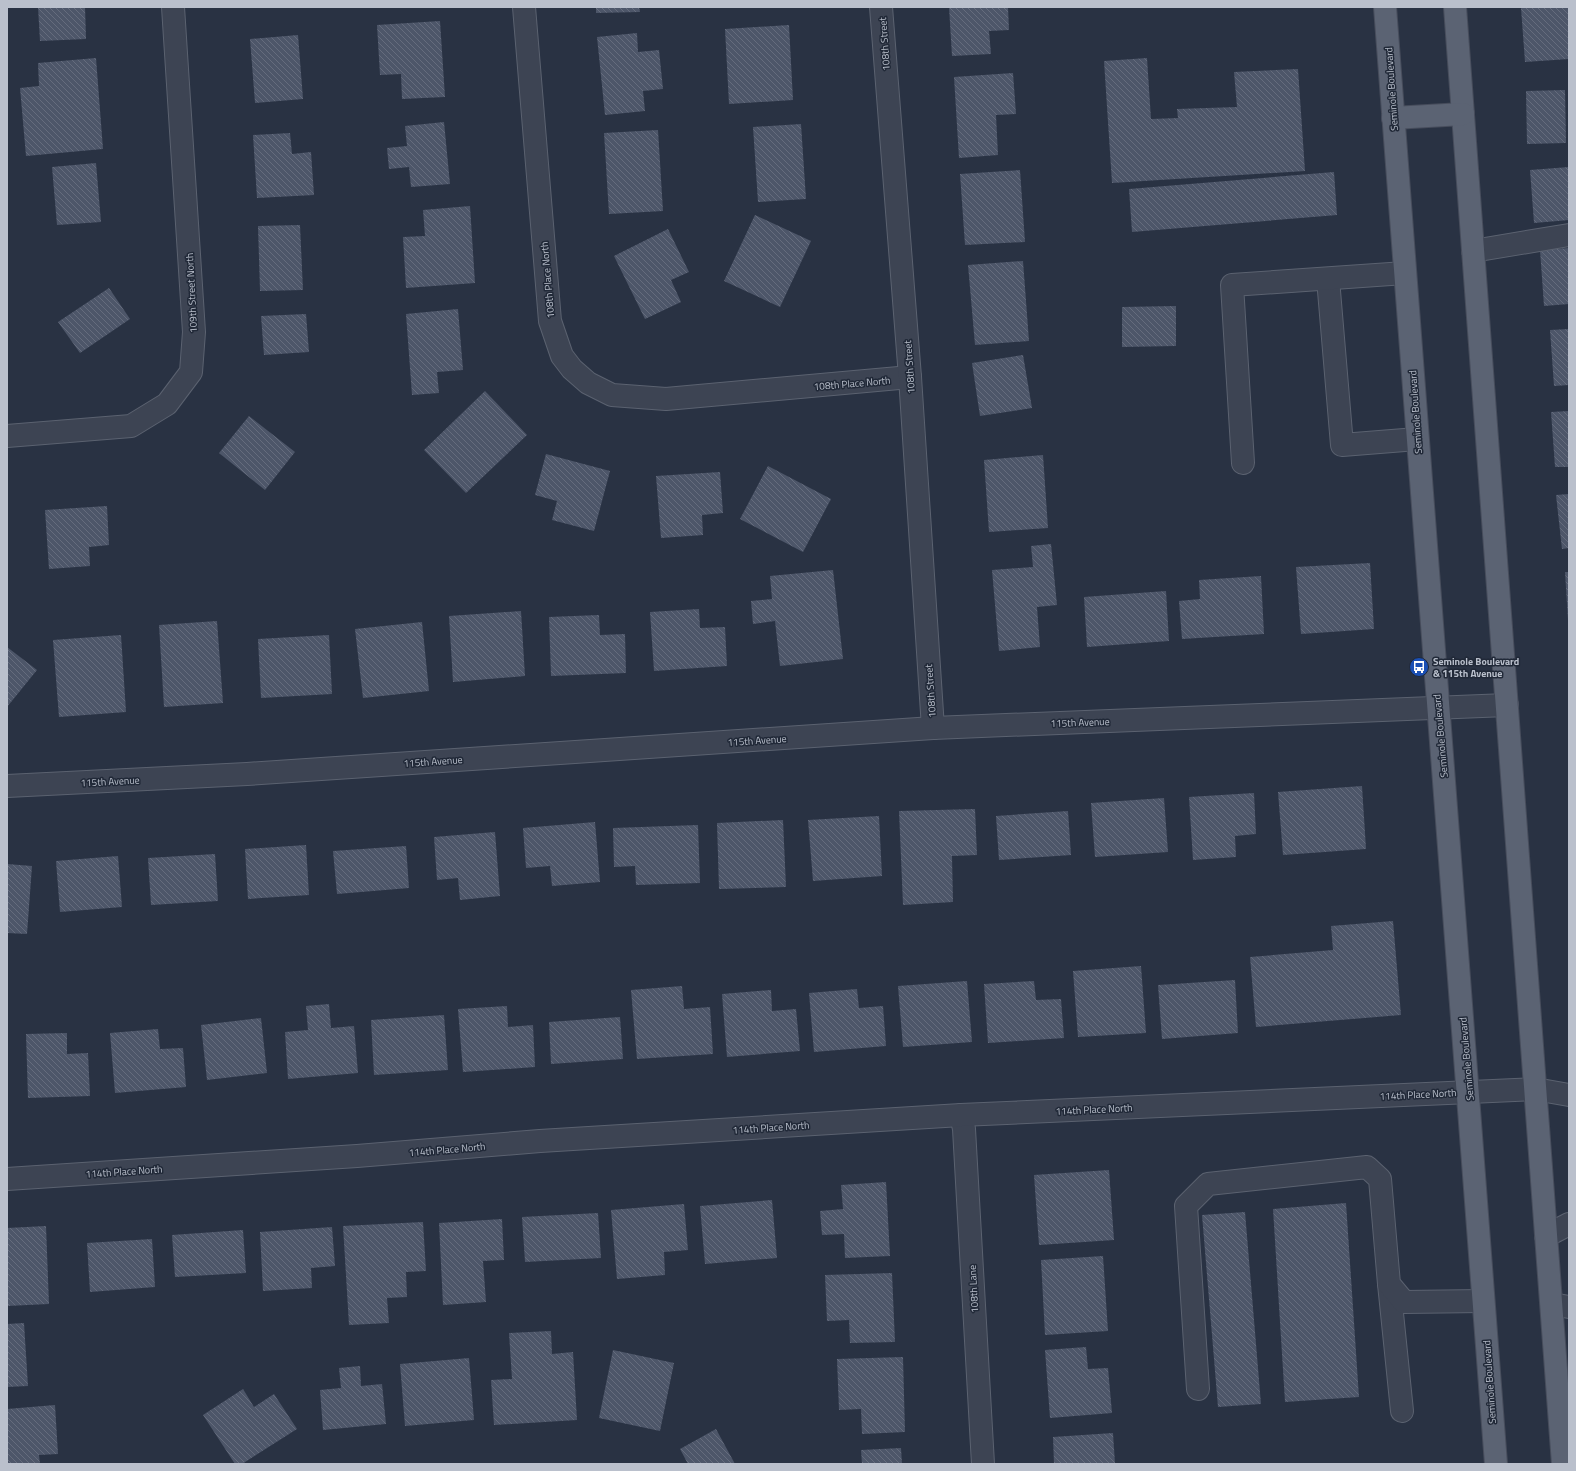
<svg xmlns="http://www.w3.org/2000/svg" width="1576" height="1471" font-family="'Titillium Web',sans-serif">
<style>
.building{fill:url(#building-back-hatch)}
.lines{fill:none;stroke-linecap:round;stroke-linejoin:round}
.minor-casing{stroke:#5b6270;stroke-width:24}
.major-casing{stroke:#474d5c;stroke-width:24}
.minor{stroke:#3d4453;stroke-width:22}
.major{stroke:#5b6373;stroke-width:22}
.labels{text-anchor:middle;stroke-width:3;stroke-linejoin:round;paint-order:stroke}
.street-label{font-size:10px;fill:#bac0cc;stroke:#212938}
.poi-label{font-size:10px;font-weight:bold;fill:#bac0cc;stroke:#212938;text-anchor:start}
</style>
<defs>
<pattern id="building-back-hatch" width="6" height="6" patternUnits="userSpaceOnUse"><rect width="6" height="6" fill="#4d5669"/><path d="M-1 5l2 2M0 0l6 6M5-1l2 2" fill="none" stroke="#656c7d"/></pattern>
</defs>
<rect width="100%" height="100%" fill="#293243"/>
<!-- building -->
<g class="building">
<polygon points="38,7 85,7 86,39 40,41"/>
<polygon points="596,7 639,7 640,12 596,13"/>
<polygon points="949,7 1008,7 1009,30 989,31 991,54 952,56"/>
<polygon points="1569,7 1569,59 1525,62 1521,8"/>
<polygon points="440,21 445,97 402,99 401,74 380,75 377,25"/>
<polygon points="789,25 793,100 729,104 725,29"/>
<polygon points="637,33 638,52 659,50 663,89 643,91 645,111 605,115 597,37"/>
<polygon points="298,35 303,99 255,103 250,39"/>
<polygon points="96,58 103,149 26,156 20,88 39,86 38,63"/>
<polygon points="1147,58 1151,119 1178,118 1177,109 1237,107 1234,72 1298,69 1305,171 1112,183 1104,61"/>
<polygon points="1013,73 1016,114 996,115 998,155 959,158 954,77"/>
<polygon points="1565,90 1566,143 1527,144 1526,91"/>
<polygon points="444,122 450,184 411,187 409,167 389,169 387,148 407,146 405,126"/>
<polygon points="801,124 806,199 758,202 753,127"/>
<polygon points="658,130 663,211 609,214 604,133"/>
<polygon points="290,133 292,154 311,152 314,195 257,198 253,135"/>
<polygon points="96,163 101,222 57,225 52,167"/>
<polygon points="1569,167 1569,220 1534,223 1530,170"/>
<polygon points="1020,170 1025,242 965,245 960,174"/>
<polygon points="1334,172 1337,215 1132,232 1129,189"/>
<polygon points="470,206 475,283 406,288 403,237 425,236 423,210"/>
<polygon points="755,215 811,241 780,307 724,281"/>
<polygon points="300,225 303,290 260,291 258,226"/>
<polygon points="668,229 689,272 671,280 681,302 645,319 614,256"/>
<polygon points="1569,248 1569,304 1544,306 1540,250"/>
<polygon points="1023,261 1029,341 975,345 968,265"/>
<polygon points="109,288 130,319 80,353 58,322"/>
<polygon points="1176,306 1176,346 1122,347 1122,307"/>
<polygon points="458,309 463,370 437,372 439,393 412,395 406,314"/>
<polygon points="306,314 309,352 264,355 261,316"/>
<polygon points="1569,329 1569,385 1554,386 1550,330"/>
<polygon points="1023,355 1032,408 980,416 972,363"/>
<polygon points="485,391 527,435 466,493 424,450"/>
<polygon points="1569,411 1569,467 1555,467 1551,412"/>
<polygon points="249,416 295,452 265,490 219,453"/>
<polygon points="546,454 610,471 594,531 552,520 557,501 535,495"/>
<polygon points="1043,455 1048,528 989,532 984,460"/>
<polygon points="768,466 831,499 803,552 740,519"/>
<polygon points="720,472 723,513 702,515 703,535 661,538 656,476"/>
<polygon points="1569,494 1569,548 1562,549 1556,495"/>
<polygon points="107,506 109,545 89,547 90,566 49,569 45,510"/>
<polygon points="1051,544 1057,605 1037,607 1040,647 999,651 992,570 1033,567 1031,546"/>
<polygon points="1370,563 1374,629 1301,634 1296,567"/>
<polygon points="833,570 843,659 780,666 775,621 753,624 751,601 772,599 770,576"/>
<polygon points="1565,572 1569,572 1569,620 1568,620"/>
<polygon points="1261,576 1264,634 1182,639 1179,601 1200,599 1199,580"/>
<polygon points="1166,591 1169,641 1087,647 1084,597"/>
<polygon points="699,609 700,628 725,627 727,666 654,671 650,612"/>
<polygon points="521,611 525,676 453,682 449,616"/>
<polygon points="599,615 600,635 625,634 626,673 551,676 549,617"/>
<polygon points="217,621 223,703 164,707 159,625"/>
<polygon points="422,622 429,691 363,698 355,629"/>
<polygon points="121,635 126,712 59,717 53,640"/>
<polygon points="329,635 332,694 261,698 258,639"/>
<polygon points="7,647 37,670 7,707"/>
<polygon points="1362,786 1366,849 1283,855 1278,792"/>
<polygon points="1254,793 1256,834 1235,836 1236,857 1193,860 1189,797"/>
<polygon points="1164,798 1168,852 1095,857 1091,803"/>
<polygon points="975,809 977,855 952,856 953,902 903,905 899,811"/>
<polygon points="1068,811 1071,855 999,860 996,816"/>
<polygon points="879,816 882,876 813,881 808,820"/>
<polygon points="783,820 786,887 719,889 717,823"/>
<polygon points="595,822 600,882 552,886 550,866 526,868 523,828"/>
<polygon points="698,825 700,883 636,885 635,866 614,867 613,828"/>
<polygon points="495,832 500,896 460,900 458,878 437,880 434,837"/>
<polygon points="306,845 309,895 248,899 245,849"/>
<polygon points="406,846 409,888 337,894 333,851"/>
<polygon points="215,854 218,901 151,905 148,858"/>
<polygon points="118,856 122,907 60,912 56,861"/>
<polygon points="7,864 32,866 27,934 7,933"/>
<polygon points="1393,921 1401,1015 1256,1027 1250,957 1333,950 1331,926"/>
<polygon points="1141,966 1146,1033 1078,1037 1073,971"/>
<polygon points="1235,980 1238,1033 1162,1039 1158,985"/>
<polygon points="967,981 972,1042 903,1047 898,986"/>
<polygon points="1034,981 1036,1000 1061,999 1064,1038 988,1043 984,984"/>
<polygon points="682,986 684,1009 710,1007 713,1054 637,1059 631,990"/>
<polygon points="857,989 859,1008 883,1006 886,1046 814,1052 809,993"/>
<polygon points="771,990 772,1011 796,1009 800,1051 727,1057 722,994"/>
<polygon points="329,1004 331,1028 354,1026 358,1073 288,1079 285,1032 308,1030 306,1006"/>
<polygon points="507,1006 508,1027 533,1025 535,1067 463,1072 458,1009"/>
<polygon points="444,1015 448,1070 374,1075 371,1020"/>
<polygon points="620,1017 623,1059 551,1064 549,1022"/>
<polygon points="261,1018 267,1073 207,1080 201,1025"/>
<polygon points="158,1029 160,1049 183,1048 186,1087 115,1093 110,1033"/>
<polygon points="67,1033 67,1054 88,1053 90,1096 28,1098 26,1034"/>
<polygon points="1109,1170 1114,1240 1039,1245 1034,1175"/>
<polygon points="886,1182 890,1256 845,1258 844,1234 822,1235 820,1211 843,1209 841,1185"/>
<polygon points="772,1200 777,1258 705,1264 700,1206"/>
<polygon points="1346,1203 1359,1397 1285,1402 1273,1209"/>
<polygon points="684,1204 688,1250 664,1252 665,1275 617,1279 611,1210"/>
<polygon points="1245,1212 1261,1404 1218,1407 1202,1215"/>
<polygon points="598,1213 601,1258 525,1262 522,1217"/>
<polygon points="502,1219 504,1260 483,1261 486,1302 443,1305 439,1223"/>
<polygon points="423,1222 426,1271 406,1272 407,1297 387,1298 389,1323 349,1325 343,1226"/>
<polygon points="46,1226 49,1304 7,1306 7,1228"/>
<polygon points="332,1227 335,1266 311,1268 312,1288 263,1291 260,1232"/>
<polygon points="243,1230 246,1273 175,1277 172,1235"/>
<polygon points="152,1239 155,1287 90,1292 87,1243"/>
<polygon points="1103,1256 1108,1331 1045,1335 1041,1260"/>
<polygon points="892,1273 895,1342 850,1343 849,1320 827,1321 825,1275"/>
<polygon points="24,1323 28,1386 7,1387 7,1324"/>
<polygon points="551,1331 552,1354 573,1352 577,1420 494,1425 491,1380 512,1379 509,1333"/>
<polygon points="1086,1347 1088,1369 1108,1368 1112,1413 1050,1418 1045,1350"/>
<polygon points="613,1350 674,1363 660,1431 599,1418"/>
<polygon points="903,1357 905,1432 862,1434 861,1409 839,1410 837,1359"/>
<polygon points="469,1358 474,1420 405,1426 400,1364"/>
<polygon points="360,1366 361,1386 382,1384 386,1424 323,1430 320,1390 341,1388 339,1368"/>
<polygon points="243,1389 254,1407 274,1394 297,1429 242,1464 235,1464 203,1415"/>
<polygon points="55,1405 58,1454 39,1455 40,1464 7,1464 7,1409"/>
<polygon points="716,1429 735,1464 688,1464 680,1449"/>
<polygon points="1113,1433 1115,1464 1054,1464 1053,1437"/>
<polygon points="901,1448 902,1464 862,1464 861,1450"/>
</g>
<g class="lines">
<!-- minor casing -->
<g class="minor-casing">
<g id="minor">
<polyline points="524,7 550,321 562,356 572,369 588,383 612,395 666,399 910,377"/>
<polyline points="881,7 910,377 933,728"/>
<polyline points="1473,251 1569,235"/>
<polyline points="1328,279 1342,445 1417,439"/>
<polyline points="7,436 131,426 167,404 191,372 194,332 173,7"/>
<polyline points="1243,463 1232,285 1405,273"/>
<polyline points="7,786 247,774 933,728 1507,705"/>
<polyline points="961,1115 964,1129 983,1464"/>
<polyline points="7,1179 357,1156 540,1141 961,1115 1535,1089 1569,1095"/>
<polyline points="1546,1236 1569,1224"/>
<polyline points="1389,1284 1402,1411"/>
<polyline points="1552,1304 1569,1307"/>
<polyline points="1198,1389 1186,1206 1208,1184 1367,1167 1380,1179 1389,1284 1404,1302 1483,1301"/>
</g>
</g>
<!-- major casing -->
<g class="major-casing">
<g id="major">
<polyline points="1385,7 1496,1464"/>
<polyline points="1455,7 1563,1464"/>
<polyline points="1393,118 1463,114"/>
</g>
</g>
<!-- minor -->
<use href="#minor" class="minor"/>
<!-- major -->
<use href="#major" class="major"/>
</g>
<!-- icons -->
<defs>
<g id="bus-disc" transform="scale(1)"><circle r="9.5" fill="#1a4fb4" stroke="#212938"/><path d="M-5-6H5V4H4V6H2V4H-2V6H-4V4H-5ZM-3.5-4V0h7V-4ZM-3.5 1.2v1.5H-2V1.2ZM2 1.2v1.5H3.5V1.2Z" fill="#fff"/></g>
</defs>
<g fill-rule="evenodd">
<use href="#bus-disc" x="1419" y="667"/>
</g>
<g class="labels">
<!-- street labels -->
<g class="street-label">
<text transform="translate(884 44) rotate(-94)" y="4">108th Street</text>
<text transform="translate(1391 89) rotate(-94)" y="4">Seminole Boulevard</text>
<text transform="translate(547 280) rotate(-95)" y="4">108th Place North</text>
<text transform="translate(191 293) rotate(-93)" y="4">109th Street North</text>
<text transform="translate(909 367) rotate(-94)" y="4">108th Street</text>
<text transform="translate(852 383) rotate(-5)" y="4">108th Place North</text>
<text transform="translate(1415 412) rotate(-94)" y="4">Seminole Boulevard</text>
<text transform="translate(930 691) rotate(-94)" y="4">108th Street</text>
<text transform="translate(1080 722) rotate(-2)" y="4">115th Avenue</text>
<text transform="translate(1440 736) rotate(-95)" y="4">Seminole Boulevard</text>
<text transform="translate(757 740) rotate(-4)" y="4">115th Avenue</text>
<text transform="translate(433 761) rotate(-4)" y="4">115th Avenue</text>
<text transform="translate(110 781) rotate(-3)" y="4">115th Avenue</text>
<text transform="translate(1466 1059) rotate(-95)" y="4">Seminole Boulevard</text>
<text transform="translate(1418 1094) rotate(-3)" y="4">114th Place North</text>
<text transform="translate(1094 1109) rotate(-3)" y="4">114th Place North</text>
<text transform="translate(771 1127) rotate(-4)" y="4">114th Place North</text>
<text transform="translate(447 1149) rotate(-5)" y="4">114th Place North</text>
<text transform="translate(124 1171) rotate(-4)" y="4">114th Place North</text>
<text transform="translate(973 1289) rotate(-93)" y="4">108th Lane</text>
<text transform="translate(1489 1382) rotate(-94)" y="4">Seminole Boulevard</text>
</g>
<!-- poi labels -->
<g class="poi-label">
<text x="1433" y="665">Seminole Boulevard<tspan x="1433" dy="12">&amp; 115th Avenue</tspan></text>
</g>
</g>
<!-- border -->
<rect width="1576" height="1471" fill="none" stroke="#bac0cc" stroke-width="16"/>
</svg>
